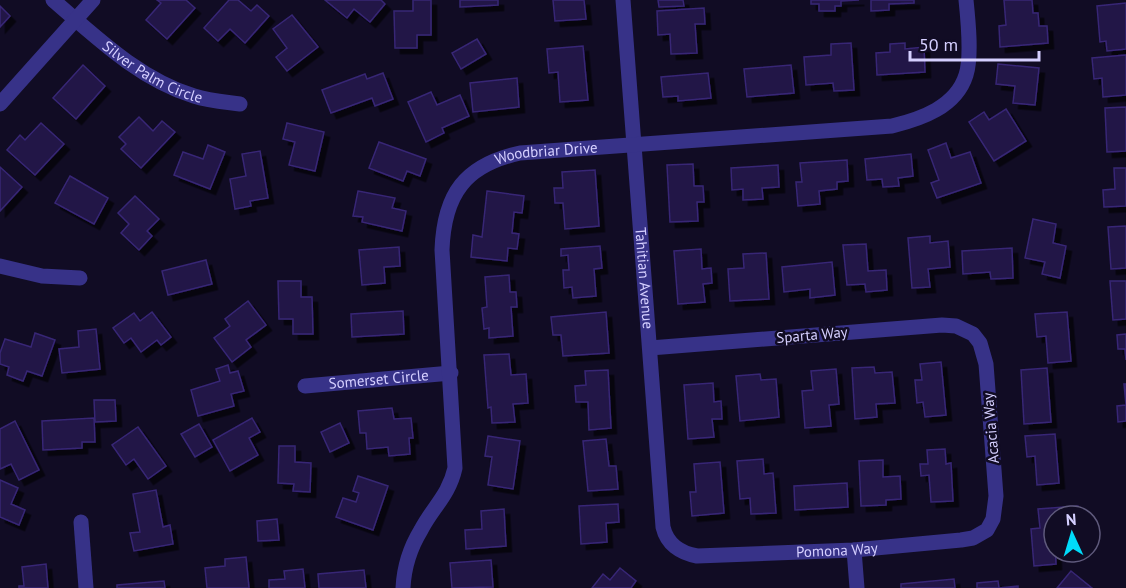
<svg xmlns="http://www.w3.org/2000/svg" width="1126" height="588" font-family="'PT Sans',sans-serif">
<style>
.building{fill:#211647;stroke:#372675;stroke-width:1.5;filter:url(#shadow)}
.lines{fill:none;stroke-linecap:round;stroke-linejoin:round}
.minor{stroke:#373288;stroke-width:15}
.tertiary{stroke:#373288;stroke-width:15}
.labels{text-anchor:middle;stroke-width:5;stroke-linejoin:round;paint-order:stroke}
.street-label{font-size:15px;fill:#d5cfff;stroke:#110c24}
</style>
<defs>
<filter id="shadow"><feDropShadow dx="5.5" dy="5.5" stdDeviation="0" flood-color="#0009"/></filter>
</defs>
<rect width="100%" height="100%" fill="#110c24"/>
<!-- building -->
<g class="building">
<polygon points="157,0 186,0 195,8 167,39 146,20 161,3"/>
<polygon points="229,0 238,0 251,11 257,5 269,16 245,43 230,29 218,41 204,28"/>
<polygon points="325,0 381,0 385,4 370,22 354,9 347,18"/>
<polygon points="413,0 431,0 431,35 417,35 417,48 395,48 394,11 413,11"/>
<polygon points="460,0 498,0 498,5 460,7"/>
<polygon points="553,0 584,0 586,19 555,21"/>
<polygon points="658,0 683,0 684,6 659,7"/>
<polygon points="811,0 859,0 841,1 841,6 835,6 835,11 819,11 819,4 811,4"/>
<polygon points="871,0 914,0 914,3 889,4 889,10 871,11"/>
<polygon points="1004,0 1032,0 1033,13 1038,13 1039,26 1047,26 1048,43 1000,47 999,26 1006,25"/>
<polygon points="1126,3 1126,49 1107,51 1106,41 1100,42 1097,6"/>
<polygon points="0,6 10,16 0,27"/>
<polygon points="704,8 705,24 695,24 697,53 671,54 670,34 658,35 657,11"/>
<polygon points="292,15 318,47 287,71 276,57 287,48 273,29"/>
<polygon points="477,39 486,54 461,69 452,53"/>
<polygon points="851,43 854,90 834,91 833,83 806,85 804,57 831,55 831,44"/>
<polygon points="905,43 905,49 924,47 925,72 877,75 876,53 890,52 890,44"/>
<polygon points="583,46 588,100 560,102 558,72 549,73 547,49"/>
<polygon points="1126,55 1126,95 1103,97 1102,78 1094,79 1092,58"/>
<polygon points="998,64 1039,68 1035,105 1013,103 1015,86 996,84"/>
<polygon points="83,65 105,86 76,119 53,98"/>
<polygon points="791,65 794,93 747,97 744,69"/>
<polygon points="383,73 393,99 375,106 372,98 331,113 322,90 365,74 367,79"/>
<polygon points="708,73 711,98 678,101 678,96 663,97 661,77"/>
<polygon points="517,78 519,107 473,112 470,83"/>
<polygon points="431,92 437,105 460,95 469,116 442,128 444,133 426,142 408,102"/>
<polygon points="1126,107 1126,151 1107,152 1105,108"/>
<polygon points="1006,109 1026,141 994,161 969,122 984,112 989,120"/>
<polygon points="139,117 153,131 162,121 175,132 141,168 121,149 126,144 119,137"/>
<polygon points="41,123 64,144 35,175 7,150 20,135 25,140"/>
<polygon points="287,123 324,132 315,171 289,165 295,142 283,139"/>
<polygon points="379,142 426,159 420,176 407,171 403,181 369,168"/>
<polygon points="946,143 951,158 970,152 981,183 937,198 931,183 939,180 928,150"/>
<polygon points="208,145 225,152 210,189 174,175 183,152 203,159"/>
<polygon points="260,151 268,198 250,201 251,206 235,209 230,179 246,176 242,154"/>
<polygon points="911,154 913,176 898,178 899,186 883,187 882,179 867,180 865,159"/>
<polygon points="847,160 848,181 837,182 837,189 819,191 820,204 798,206 796,182 802,182 800,163"/>
<polygon points="693,164 694,186 703,186 704,202 697,202 698,221 670,222 667,165"/>
<polygon points="778,165 779,187 762,188 763,199 743,200 743,189 732,190 731,168"/>
<polygon points="0,167 22,187 0,211"/>
<polygon points="1114,168 1126,168 1126,206 1104,207 1103,190 1115,189"/>
<polygon points="595,170 599,226 565,229 563,203 555,203 554,188 563,188 562,172"/>
<polygon points="70,176 108,198 94,224 55,203"/>
<polygon points="358,191 395,198 392,208 406,211 402,231 362,222 363,217 353,216"/>
<polygon points="487,191 524,196 522,213 514,212 512,233 519,234 517,249 508,248 507,261 471,257 473,235 482,237"/>
<polygon points="135,196 159,219 147,231 152,236 139,250 121,233 129,224 118,213"/>
<polygon points="1033,219 1056,224 1053,243 1066,246 1060,278 1042,274 1045,262 1025,258"/>
<polygon points="1126,226 1126,268 1111,269 1108,227"/>
<polygon points="930,236 930,243 948,241 950,267 928,269 930,287 912,288 908,238"/>
<polygon points="866,244 868,271 886,270 887,290 866,292 865,284 847,285 843,245"/>
<polygon points="600,246 602,268 594,269 596,296 573,298 572,287 564,288 563,270 569,270 568,255 561,256 561,249"/>
<polygon points="399,247 400,266 384,267 385,283 362,285 359,250"/>
<polygon points="1012,248 1013,278 991,279 990,272 963,274 962,251"/>
<polygon points="701,249 702,269 711,268 712,283 703,284 705,302 678,304 674,251"/>
<polygon points="766,253 769,299 730,301 728,269 744,268 743,254"/>
<polygon points="206,260 212,284 168,295 162,271"/>
<polygon points="832,262 835,295 810,298 810,289 784,292 782,267"/>
<polygon points="509,275 510,292 516,292 517,307 511,307 513,336 489,338 489,328 484,329 482,308 487,307 485,277"/>
<polygon points="278,281 301,281 301,297 312,297 313,334 293,334 293,319 279,319"/>
<polygon points="1110,281 1126,281 1126,319 1113,320"/>
<polygon points="248,301 266,325 246,340 251,347 232,362 214,338 230,326 225,319"/>
<polygon points="403,311 404,334 352,337 351,314"/>
<polygon points="152,312 171,337 161,345 157,340 141,352 131,338 124,343 113,328 134,313 140,321"/>
<polygon points="606,312 609,353 563,356 561,335 553,335 551,317"/>
<polygon points="1067,312 1071,361 1048,363 1046,336 1037,337 1035,314"/>
<polygon points="96,329 100,369 62,373 59,349 79,347 78,331"/>
<polygon points="35,333 55,340 42,376 27,371 23,381 7,375 9,367 0,364 0,353 5,339 31,347"/>
<polygon points="1126,334 1126,360 1125,349 1118,349 1117,335"/>
<polygon points="509,354 511,375 526,374 528,403 513,404 515,422 492,423 491,407 488,408 484,355"/>
<polygon points="941,362 946,415 925,417 923,402 917,403 915,380 922,380 920,364"/>
<polygon points="228,365 230,373 238,371 244,391 231,394 234,406 198,416 191,390 220,381 216,369"/>
<polygon points="874,367 875,373 892,372 895,403 876,404 877,417 855,419 852,368"/>
<polygon points="1047,368 1051,422 1024,424 1021,370"/>
<polygon points="836,369 839,404 829,405 831,426 805,428 802,391 813,390 811,371"/>
<polygon points="608,370 611,428 589,430 588,402 576,402 575,386 586,385 585,371"/>
<polygon points="760,374 761,380 776,379 779,417 740,421 736,376"/>
<polygon points="713,383 714,402 721,401 722,419 712,419 714,437 688,439 684,385"/>
<polygon points="1124,384 1126,384 1126,421 1118,422 1117,406 1126,405"/>
<polygon points="94,400 115,400 116,421 95,422"/>
<polygon points="392,408 394,419 411,418 413,438 409,438 410,454 389,456 388,447 367,449 366,433 360,433 358,411"/>
<polygon points="94,418 95,442 82,442 82,448 43,450 42,421"/>
<polygon points="252,418 260,432 249,438 258,455 230,471 213,440"/>
<polygon points="15,421 39,470 19,480 11,464 0,469 0,429"/>
<polygon points="340,423 349,443 330,452 321,432"/>
<polygon points="199,424 212,447 195,457 181,434"/>
<polygon points="138,427 166,466 148,479 134,459 126,465 112,445"/>
<polygon points="1055,434 1059,483 1037,485 1035,456 1027,457 1025,436"/>
<polygon points="488,436 520,441 513,489 488,485 492,457 485,456"/>
<polygon points="606,439 609,466 616,466 618,489 588,491 583,441"/>
<polygon points="279,446 295,446 295,462 311,463 310,492 293,491 294,484 278,483"/>
<polygon points="945,449 946,464 951,463 953,501 931,502 929,475 921,476 920,464 928,464 927,450"/>
<polygon points="763,459 764,474 773,473 776,513 751,514 750,498 740,499 737,461"/>
<polygon points="883,460 883,477 900,476 901,499 886,500 886,505 861,506 859,461"/>
<polygon points="720,462 724,513 692,516 690,492 696,492 694,464"/>
<polygon points="358,476 388,486 373,530 336,517 343,498 356,502 359,493 353,491"/>
<polygon points="0,480 18,488 11,504 25,510 19,525 0,517"/>
<polygon points="847,483 848,507 795,510 794,486"/>
<polygon points="156,490 163,527 170,525 173,544 134,551 130,533 140,532 133,494"/>
<polygon points="618,504 619,522 606,523 607,542 581,544 579,506"/>
<polygon points="1078,506 1079,516 1054,516 1056,564 1034,566 1031,529 1040,528 1038,509"/>
<polygon points="504,509 506,546 466,549 465,530 482,529 481,511"/>
<polygon points="277,519 279,540 258,541 257,521"/>
<polygon points="246,557 249,588 207,588 205,568 225,566 225,559"/>
<polygon points="491,560 493,587 452,588 450,563"/>
<polygon points="46,564 48,588 19,588 19,586 24,586 22,567"/>
<polygon points="620,568 636,581 631,588 592,588 603,574 610,580"/>
<polygon points="303,569 305,588 269,588 269,580 285,579 284,571"/>
<polygon points="364,570 366,588 319,588 318,574"/>
<polygon points="1071,571 1092,588 1057,588"/>
<polygon points="954,579 955,588 901,588 901,584"/>
<polygon points="164,581 165,588 117,588 117,585"/>
<polygon points="998,581 999,588 1018,586 1018,588 977,588 977,583"/>
</g>
<g class="lines">
<!-- minor -->
<g class="minor">
<path id="s1" d="M53,0C96,37 139,79 194,96C209,101 225,102 240,104"/>
<path id="s2" d="M623,0L663,527C667,544 680,553 697,556L854,550L961,540L973,538L987,530L993,519L996,496L986,364L980,343L973,334L956,326L942,325L650,348"/>
<polyline points="0,266 42,276 80,278"/>
<path id="s3" d="M305,386L451,373"/>
<polyline points="81,522 86,588"/>
<polyline points="854,550 857,588"/>
<path id="s4" d="M403,588C404,567 410,548 421,530C433,507 449,495 455,468L442,250C444,194 465,165 520,153L892,126C921,119 956,107 966,75C972,57 968,19 966,0"/>
</g>
<!-- tertiary -->
<polyline class="tertiary" points="0,104 93,0"/>
</g>
<g class="labels">
<!-- street labels -->
<g class="street-label">
<text dy="5" stroke="none"><textPath href="#s1" startOffset="124">Silver Palm Circle</textPath></text>
<text dy="5" stroke="none"><textPath href="#s4" startOffset="514">Woodbriar Drive</textPath></text>
<text dy="5" stroke="none"><textPath href="#s2" startOffset="279">Tahitian Avenue</textPath></text>
<text transform="translate(812 335) rotate(-5)" y="5">Sparta Way</text>
<text dy="5" stroke="none"><textPath href="#s3" startOffset="74">Somerset Circle</textPath></text>
<text transform="translate(991 428) rotate(-95)" y="5">Acacia Way</text>
<text dy="5" stroke="none"><textPath href="#s2" startOffset="716">Pomona Way</textPath></text>
</g>
</g>
<!-- north arrow -->
<g transform="translate(1072 534) rotate(356)"><circle r="28" fill="#110c24" stroke="#5f5a7c" stroke-width="1.5"/>
<path d="M0-4.5L10 22L0 15L-10 22Z" fill="#00dbfa"/>
<text y="-9" font-size="16" font-weight="bold" text-anchor="middle" fill="#d5cfff">N</text>
</g>
<!-- scale -->
<path d="M910 51v9h129v-9" fill="none" stroke="#d5cfff" stroke-width="3"/>
<text x="919" y="51" font-size="18" fill="#d5cfff" stroke="#110c24" stroke-width="4.5" paint-order="stroke">50 m</text>
</svg>
